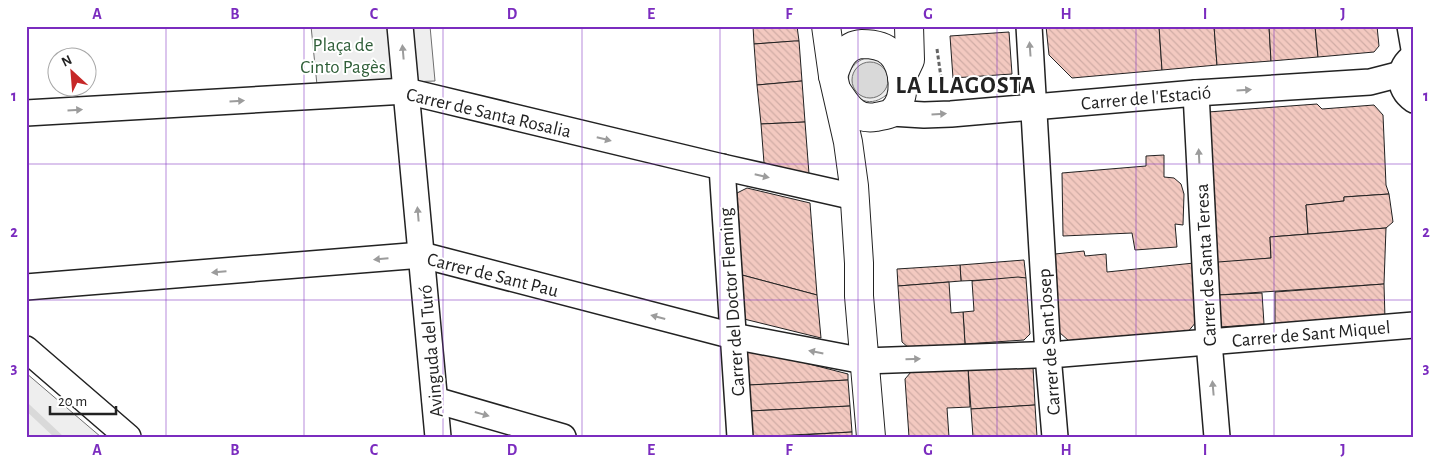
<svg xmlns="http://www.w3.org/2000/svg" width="1440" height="463" font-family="'Alegreya Sans',sans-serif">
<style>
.green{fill:#eee;stroke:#6f6f6f}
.water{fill:#d9d9d9;stroke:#6f6f6f}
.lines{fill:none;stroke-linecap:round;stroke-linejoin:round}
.stream{stroke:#d9d9d9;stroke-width:7}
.building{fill:url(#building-back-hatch);stroke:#222}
.minor-casing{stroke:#222;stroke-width:28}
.major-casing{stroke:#222;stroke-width:30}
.path{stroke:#646464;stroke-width:3;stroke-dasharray:4 2.5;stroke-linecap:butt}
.minor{stroke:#fff;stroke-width:25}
.major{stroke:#fff;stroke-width:28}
.oneway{fill:#9c9c9c}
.grid{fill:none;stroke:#7b2cbf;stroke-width:1;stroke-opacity:0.55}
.labels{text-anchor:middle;stroke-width:4;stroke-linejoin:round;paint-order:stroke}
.park-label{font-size:19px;fill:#2f5e38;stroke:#fff}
.street-label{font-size:19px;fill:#222;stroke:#fff}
.district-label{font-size:24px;font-weight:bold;letter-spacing:1px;fill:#222;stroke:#fff}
.neatline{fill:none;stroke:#7b2cbf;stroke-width:2}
.grid-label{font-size:16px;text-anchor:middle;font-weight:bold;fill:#7b2cbf}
</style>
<defs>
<pattern id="building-back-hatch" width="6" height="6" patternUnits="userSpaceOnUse" patternTransform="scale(1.25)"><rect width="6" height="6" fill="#f3c9c0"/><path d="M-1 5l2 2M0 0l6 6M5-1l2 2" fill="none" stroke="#d0aca5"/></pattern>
</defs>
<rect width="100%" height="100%" fill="#fff"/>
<!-- green -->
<g class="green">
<polygon points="311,26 430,26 435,81 317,85"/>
<path d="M869,57L876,58L888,66C889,72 891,80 891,86C890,91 886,96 882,98C854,115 830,67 869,57Z"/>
<polygon points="26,373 101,437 26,437"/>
</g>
<!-- water -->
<circle class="water" cx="870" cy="80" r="18"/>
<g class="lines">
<!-- stream -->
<polyline class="stream" points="26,406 59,437"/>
</g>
<!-- building -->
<g class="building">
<polygon points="753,26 797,26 799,41 754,44"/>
<polygon points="1046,26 1159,26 1162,70 1072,78 1049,55"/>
<polygon points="1159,26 1214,26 1217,65 1162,70"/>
<polygon points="1214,26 1269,26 1271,61 1217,65"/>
<polygon points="1269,26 1315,26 1318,57 1271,61"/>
<polygon points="1315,26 1377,26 1379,46 1374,52 1318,57"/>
<polygon points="1009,32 1012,74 953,78 950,36"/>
<polygon points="794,41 799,41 802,81 757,85 754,44"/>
<polygon points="802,81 805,122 761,124 757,85"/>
<polygon points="1317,104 1322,109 1374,105 1383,115 1386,185 1389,194 1344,197 1344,201 1306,205 1308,234 1270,237 1271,258 1215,263 1208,112"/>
<polygon points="805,122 809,174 764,163 761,124"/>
<polygon points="1164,155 1164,177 1174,178 1181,184 1184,194 1183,225 1175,224 1177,247 1135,250 1132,233 1063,236 1062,173 1146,166 1146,156"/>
<polygon points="747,188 810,203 817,295 742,275 737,193"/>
<polygon points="1389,194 1393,222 1386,228 1308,234 1306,205 1344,201 1344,197"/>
<polygon points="1386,228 1384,284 1218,295 1218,262 1271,258 1270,237"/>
<polygon points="1084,251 1085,256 1106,254 1107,272 1194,263 1196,322 1187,333 1069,341 1059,332 1055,254"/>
<polygon points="1024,260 1026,278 961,281 960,265"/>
<polygon points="960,265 961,281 898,286 897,269"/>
<polygon points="742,275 817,295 821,338 744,319"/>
<polygon points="1018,277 1026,278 1030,334 1024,340 965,344 963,312 974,311 972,281"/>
<polygon points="949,282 951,313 963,312 965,344 909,348 902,342 898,286"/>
<polygon points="1384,284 1385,319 1275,326 1275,292"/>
<polygon points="1262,293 1264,324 1220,327 1218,295"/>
<polygon points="751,349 848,374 848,380 749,385 747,353"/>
<polygon points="1033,367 1035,405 971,409 968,368"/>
<polygon points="968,368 970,407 947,408 949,437 909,437 905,379 911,372"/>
<polygon points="848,380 850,406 750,411 749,385"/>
<polygon points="1035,405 1037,437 973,437 971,409"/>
<polygon points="850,406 852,432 752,437 750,411"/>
<polygon points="852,432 852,437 764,437 801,435"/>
</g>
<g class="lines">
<!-- minor casing -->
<g class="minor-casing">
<g id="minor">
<polyline points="400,26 438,437"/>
<polyline points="1029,26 1048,355 1055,437"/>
<polyline points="1410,26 1414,49"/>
<path d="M1414,56C1398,67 1397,88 1414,100"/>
<polyline points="1196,93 1209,342 1217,437"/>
<polyline points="26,113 406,91 722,167 855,197"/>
<polyline points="891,113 924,115 951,114 1196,93 1370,82 1401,74"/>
<polyline points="722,167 740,437"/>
<polyline points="26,287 422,255 733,336 864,361 1062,354 1414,325"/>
<polyline points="26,349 128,437"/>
<polyline points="435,400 563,437"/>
</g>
</g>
<!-- major casing -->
<g class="major-casing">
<g id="major">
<polyline points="826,26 833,76 848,142 854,186 859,263 859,296 871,437"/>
<path d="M833,76C838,61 844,45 862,44C872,44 884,46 891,53C905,66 908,100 891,113C888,115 880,116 876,117C869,118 860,117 854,112C847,107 842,98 837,91"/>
<polyline points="902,77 910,60 909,26"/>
</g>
</g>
<!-- path -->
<polyline class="path" points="937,49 943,92"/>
<!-- minor -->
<use href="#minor" class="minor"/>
<!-- major -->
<use href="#major" class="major"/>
</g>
<!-- one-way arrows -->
<defs><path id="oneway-solid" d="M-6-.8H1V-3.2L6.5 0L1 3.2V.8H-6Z" transform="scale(1.25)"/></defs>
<g class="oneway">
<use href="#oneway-solid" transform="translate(1030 49) rotate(-94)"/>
<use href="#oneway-solid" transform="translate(403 52) rotate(-95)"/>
<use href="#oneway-solid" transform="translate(1244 90) rotate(-4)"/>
<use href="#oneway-solid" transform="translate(237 101) rotate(-3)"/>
<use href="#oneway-solid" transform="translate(75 110) rotate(-3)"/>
<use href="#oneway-solid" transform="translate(939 114) rotate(-4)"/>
<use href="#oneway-solid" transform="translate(604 139) rotate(14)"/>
<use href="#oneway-solid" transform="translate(1199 156) rotate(-93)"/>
<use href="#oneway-solid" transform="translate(762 176) rotate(13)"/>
<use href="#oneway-solid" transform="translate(418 214) rotate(-95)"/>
<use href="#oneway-solid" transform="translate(381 259) rotate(175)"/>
<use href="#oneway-solid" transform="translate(219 272) rotate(175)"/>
<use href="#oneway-solid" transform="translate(658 317) rotate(-165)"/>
<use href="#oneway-solid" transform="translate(816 352) rotate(-169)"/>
<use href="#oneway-solid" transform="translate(913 359) rotate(-2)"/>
<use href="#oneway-solid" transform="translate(1213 388) rotate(-95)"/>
<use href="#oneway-solid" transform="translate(482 414) rotate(16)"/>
</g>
<!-- grid -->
<path class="grid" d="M166,26V437M304,26V437M443,26V437M582,26V437M720,26V437M858,26V437M997,26V437M1136,26V437M1274,26V437M26,164H1414M26,300H1414"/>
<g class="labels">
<!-- park labels -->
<g class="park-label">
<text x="343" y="51">Plaça de<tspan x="343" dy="22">Cinto Pagès</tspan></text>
</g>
<!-- street labels -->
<g class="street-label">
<text transform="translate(1146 97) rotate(-5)" y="7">Carrer de l'Estació</text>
<text transform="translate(489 112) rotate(13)" y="7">Carrer de Santa Rosalia</text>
<text transform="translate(1205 265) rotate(-93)" y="7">Carrer de Santa Teresa</text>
<text transform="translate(493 274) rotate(14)" y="7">Carrer de Sant Pau</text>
<text transform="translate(731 302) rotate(-94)" y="7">Carrer del Doctor Fleming</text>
<text transform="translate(1311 333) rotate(-5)" y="7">Carrer de Sant Miquel</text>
<text transform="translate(1048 342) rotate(-94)" y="7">Carrer de Sant Josep</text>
<text transform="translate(430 351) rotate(-95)" y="7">Avinguda del Turó</text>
</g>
<!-- district labels -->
<g class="district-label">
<text x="966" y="93">LA LLAGOSTA</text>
</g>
</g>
<!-- border -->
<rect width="1440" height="463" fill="none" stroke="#ffffff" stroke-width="55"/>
<!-- north arrow -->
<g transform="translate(72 72) rotate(334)"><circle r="24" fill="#ffffff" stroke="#a7a7a7"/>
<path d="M0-4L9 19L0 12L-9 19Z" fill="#c62828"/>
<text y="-8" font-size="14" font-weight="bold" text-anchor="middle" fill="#222222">N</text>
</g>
<!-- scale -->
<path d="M50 406v8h66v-8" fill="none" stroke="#222222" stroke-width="2.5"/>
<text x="58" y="406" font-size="15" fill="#222222" stroke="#ffffff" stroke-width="4" paint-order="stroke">20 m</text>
<rect x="28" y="28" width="1384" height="408" class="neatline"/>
<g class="grid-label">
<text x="97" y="19">A</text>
<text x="235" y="19">B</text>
<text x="374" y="19">C</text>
<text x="512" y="19">D</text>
<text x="651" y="19">E</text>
<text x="789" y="19">F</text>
<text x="928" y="19">G</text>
<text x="1066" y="19">H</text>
<text x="1205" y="19">I</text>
<text x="1343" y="19">J</text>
<text x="14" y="101">1</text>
<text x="1426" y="101">1</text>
<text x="14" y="237">2</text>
<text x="1426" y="237">2</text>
<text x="14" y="373">3</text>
<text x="1426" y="373">3</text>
<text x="97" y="455">A</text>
<text x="235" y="455">B</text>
<text x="374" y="455">C</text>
<text x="512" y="455">D</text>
<text x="651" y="455">E</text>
<text x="789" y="455">F</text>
<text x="928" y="455">G</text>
<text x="1066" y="455">H</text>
<text x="1205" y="455">I</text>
<text x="1343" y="455">J</text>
</g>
</svg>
